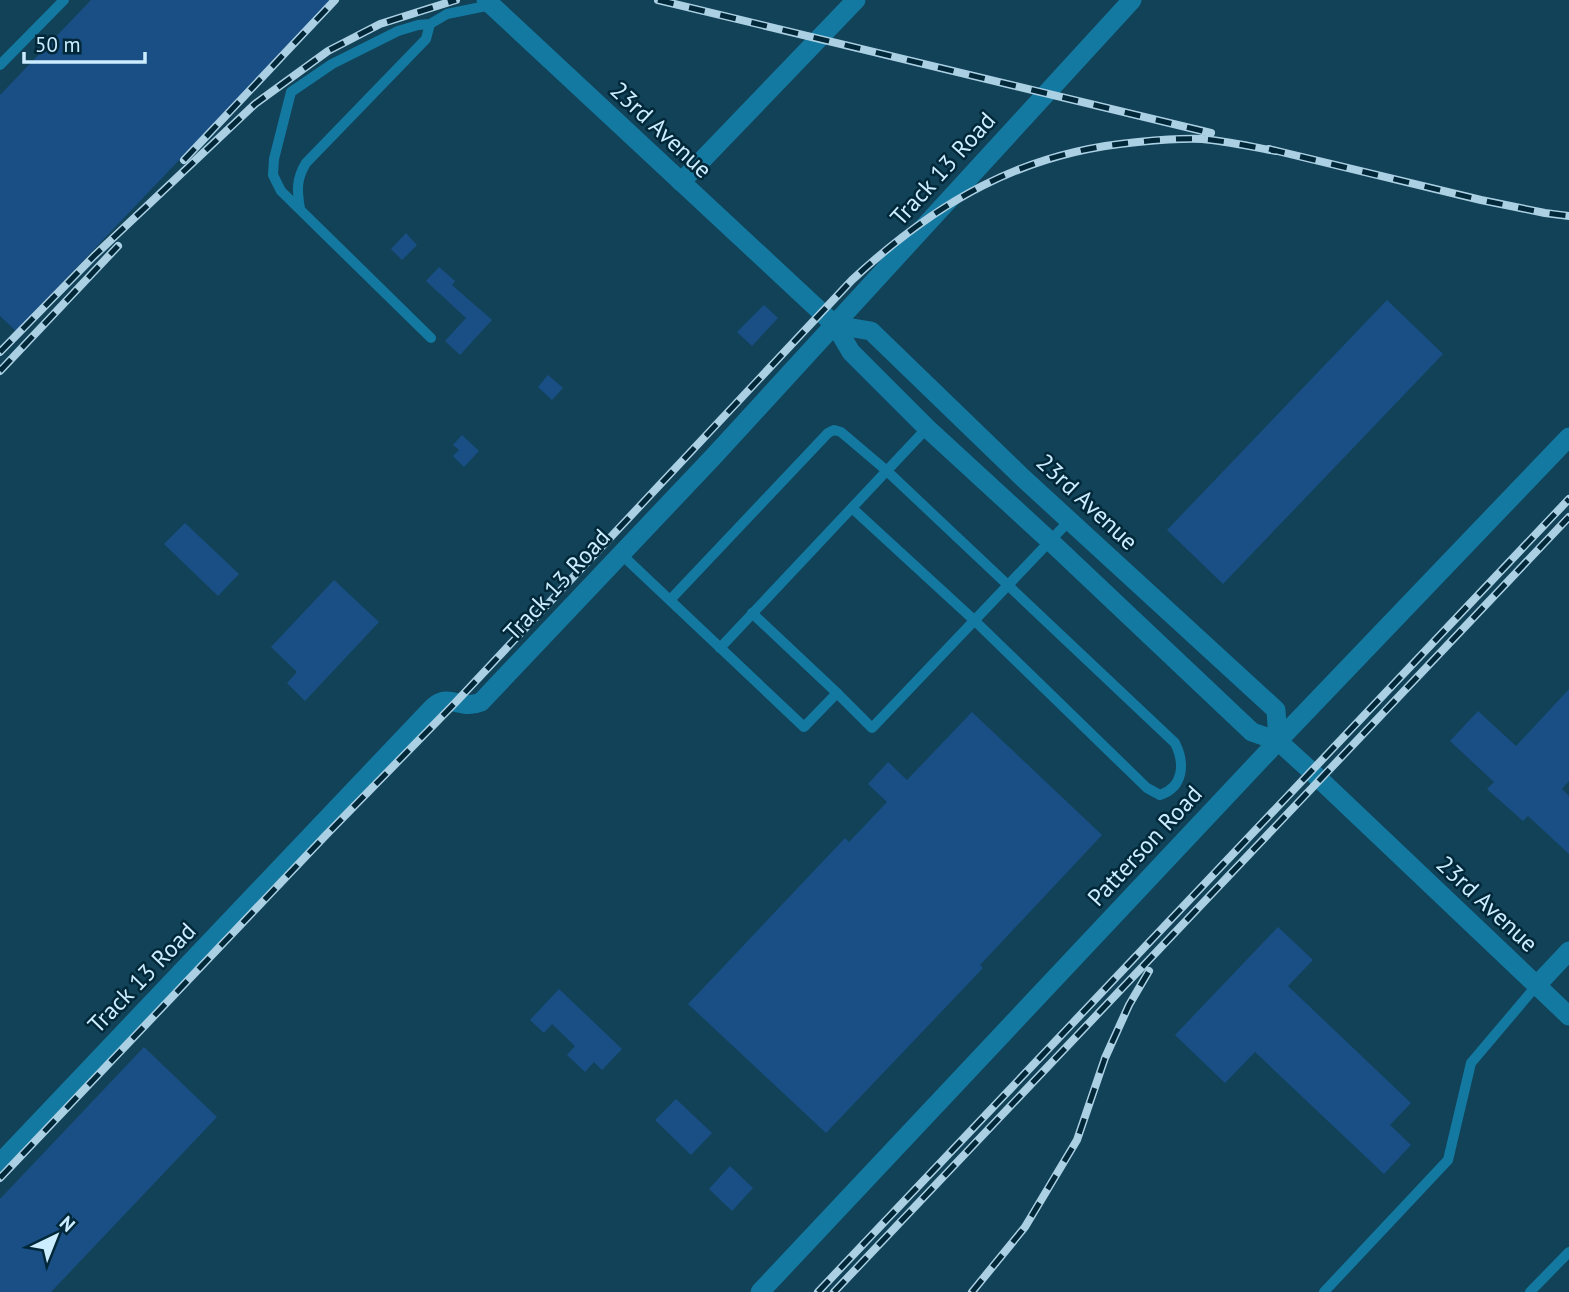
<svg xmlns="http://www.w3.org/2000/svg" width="1569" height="1292" font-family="'PT Sans',sans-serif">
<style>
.building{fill:#1a4f85}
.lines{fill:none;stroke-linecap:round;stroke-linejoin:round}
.lane{stroke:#1479a1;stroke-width:10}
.street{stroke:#1479a1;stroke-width:19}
.rail-casing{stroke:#acd0e3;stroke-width:8}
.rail{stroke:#002839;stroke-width:5;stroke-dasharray:16;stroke-linecap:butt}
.labels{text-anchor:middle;stroke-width:5;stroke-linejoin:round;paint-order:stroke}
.street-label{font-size:24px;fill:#ccedff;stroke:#002839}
</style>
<rect width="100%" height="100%" fill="#114258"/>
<!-- building -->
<g class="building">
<polygon points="91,0 332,0 16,331 0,316 0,95"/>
<polygon points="406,233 417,245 402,260 391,249"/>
<polygon points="439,267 455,281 452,285 492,320 460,355 445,341 466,318 426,281"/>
<polygon points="1387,300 1443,354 1223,584 1167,530"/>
<polygon points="764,305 778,318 752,346 737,332"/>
<polygon points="548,375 563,388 552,400 538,387"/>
<polygon points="462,435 479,451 464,467 453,456 459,450 453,445"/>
<polygon points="185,523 239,574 218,596 164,544"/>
<polygon points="334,580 379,622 305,701 287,683 297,672 271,647"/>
<polygon points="1569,689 1569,781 1562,789 1569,796 1569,854 1528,816 1523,821 1487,789 1494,782 1450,741 1478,711 1516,746"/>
<polygon points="972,712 1102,835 980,965 983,968 826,1133 688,1004 845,838 849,842 887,802 868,784 888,762 907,780"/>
<polygon points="1278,927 1313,960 1288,986 1411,1103 1390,1125 1411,1145 1384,1174 1255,1052 1225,1083 1175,1035"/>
<polygon points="559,989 622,1049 602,1070 594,1062 585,1072 567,1055 575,1046 552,1024 544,1033 530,1020"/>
<polygon points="144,1047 217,1117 51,1292 0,1292 0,1199"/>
<polygon points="676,1099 712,1133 691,1155 655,1120"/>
<polygon points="730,1166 753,1188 732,1211 709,1189"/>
</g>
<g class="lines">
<!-- lane -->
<g class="lane">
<polyline points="0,65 64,0"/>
<path d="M300,209C297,191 296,179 306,163L426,39L430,24"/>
<polyline points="431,338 281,191 273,175 274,159 291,92 332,64 398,31 418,25 430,24 447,14 491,5"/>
<polyline points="621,554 804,727 837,693 872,728 1070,520"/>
<path d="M670,600L828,433L834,430L841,432L887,471L1175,743C1185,763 1184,787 1160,795L1147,788L975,621L852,508"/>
<polyline points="752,613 837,693"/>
<polyline points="720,648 927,428"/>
<polyline points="1324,1292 1448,1160 1471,1063 1537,985"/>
<polyline points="1530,1292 1569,1252"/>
</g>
<!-- street -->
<g class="street">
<polyline points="486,0 835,325 851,352 927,428 1050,541 1252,732 1278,741 1311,771 1569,1016"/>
<polyline points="681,182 856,0"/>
<polyline points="835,325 871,331 1023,478 1276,710 1278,741"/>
<polyline points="1537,985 1569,951"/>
<path d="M0,1163L433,707C450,692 460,711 481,702L714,456L1132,0"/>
<polyline points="760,1292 1278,741 1569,437"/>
</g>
<!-- rail casing -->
<g class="rail-casing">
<g id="rail">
<polyline points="658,0 1211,133"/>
<polyline points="1269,149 1481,200 1545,213 1569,216"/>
<polyline points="184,160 335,0"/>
<polyline points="0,352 94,256 255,104 328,51 380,24 456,0"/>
<polyline points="0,371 118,246"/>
<path d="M0,1178L326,835L455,703L852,280C936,202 1022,152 1138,142C1159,140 1181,138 1202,139C1227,141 1252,147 1276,151"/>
<polyline points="818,1292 1569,499"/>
<polyline points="834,1292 1569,517"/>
<polyline points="972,1292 1025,1227 1077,1140 1105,1058 1129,1005 1149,971"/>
</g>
</g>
<!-- rail -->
<use href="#rail" class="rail"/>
</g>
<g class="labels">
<!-- street labels -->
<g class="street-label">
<text transform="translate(661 130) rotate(43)" y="8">23rd Avenue</text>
<text transform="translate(943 169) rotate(-48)" y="8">Track 13 Road</text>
<text transform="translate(1087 502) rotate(43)" y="8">23rd Avenue</text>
<text transform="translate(557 585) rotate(-47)" y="8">Track 13 Road</text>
<text transform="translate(1145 846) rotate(-47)" y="8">Patterson Road</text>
<text transform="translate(1487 904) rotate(43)" y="8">23rd Avenue</text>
<text transform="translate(142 978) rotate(-46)" y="8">Track 13 Road</text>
</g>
</g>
<!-- north arrow -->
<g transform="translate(56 1236) rotate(43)" stroke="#002839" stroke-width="5" paint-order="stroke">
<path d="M0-5L12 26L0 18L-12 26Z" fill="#ccedff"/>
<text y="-10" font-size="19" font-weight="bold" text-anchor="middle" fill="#ccedff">N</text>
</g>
<!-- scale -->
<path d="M24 52v10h121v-10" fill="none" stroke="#ccedff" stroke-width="3.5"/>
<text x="35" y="52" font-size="21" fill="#ccedff" stroke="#002839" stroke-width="5" paint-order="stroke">50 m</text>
</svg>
